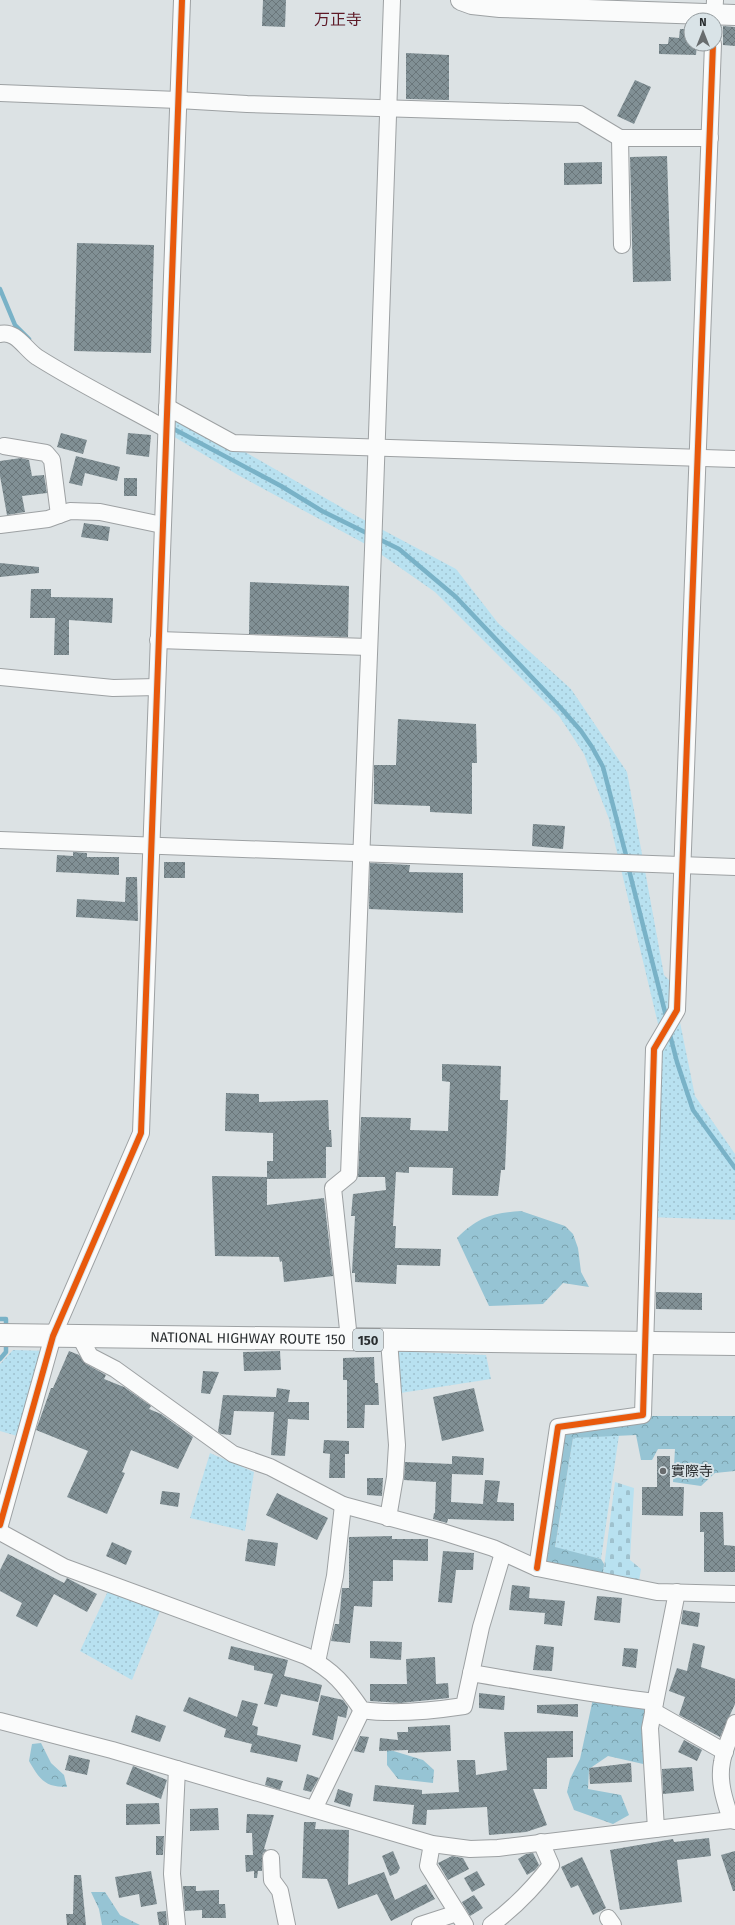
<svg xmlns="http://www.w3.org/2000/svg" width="735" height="1925" font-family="'Fira Sans','Noto Sans JP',sans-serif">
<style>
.grass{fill:url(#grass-dots)}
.forest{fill:url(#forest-crowns)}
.cemetery{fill:url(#cemetery-stones)}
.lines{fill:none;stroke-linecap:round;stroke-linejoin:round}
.stream{stroke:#79b2c7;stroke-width:4.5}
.building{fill:url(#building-cross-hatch)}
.minor-casing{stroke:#9da1a3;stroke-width:18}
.tertiary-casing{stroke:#9da1a3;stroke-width:22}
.trunk-casing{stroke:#9da1a3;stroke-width:24}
.minor{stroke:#fafbfb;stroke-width:16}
.tertiary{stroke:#fafbfb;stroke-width:20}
.trunk{stroke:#fafbfb;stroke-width:22}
.cycleway-casing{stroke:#d9e3e7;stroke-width:8}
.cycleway{stroke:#e8590c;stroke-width:6}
.poi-dot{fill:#686c6e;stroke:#d9e3e7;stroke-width:1.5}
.labels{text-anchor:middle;stroke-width:4;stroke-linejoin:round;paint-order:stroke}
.shield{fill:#d9e3e7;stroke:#5e6466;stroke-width:1}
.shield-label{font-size:13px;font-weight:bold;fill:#292d2f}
.street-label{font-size:14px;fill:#292d2f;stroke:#d9e3e7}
.poi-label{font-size:14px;fill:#292d2f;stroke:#d9e3e7;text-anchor:start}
.quarter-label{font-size:16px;fill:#5e1926;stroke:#d9e3e7}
</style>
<defs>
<pattern id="grass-dots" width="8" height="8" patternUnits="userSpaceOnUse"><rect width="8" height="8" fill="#b8e1f0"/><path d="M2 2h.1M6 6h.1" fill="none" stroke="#9ec1ce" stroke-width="1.8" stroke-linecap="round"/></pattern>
<pattern id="forest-crowns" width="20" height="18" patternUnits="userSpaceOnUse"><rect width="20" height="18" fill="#96c4d4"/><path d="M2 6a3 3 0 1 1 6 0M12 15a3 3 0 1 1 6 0" fill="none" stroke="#7aa0ac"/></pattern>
<pattern id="cemetery-stones" width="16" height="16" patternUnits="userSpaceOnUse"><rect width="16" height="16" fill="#b8e1f0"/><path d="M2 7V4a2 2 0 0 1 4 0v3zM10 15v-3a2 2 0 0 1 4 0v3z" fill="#9ec1ce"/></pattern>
<pattern id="building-cross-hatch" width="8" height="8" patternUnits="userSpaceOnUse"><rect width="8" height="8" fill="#819095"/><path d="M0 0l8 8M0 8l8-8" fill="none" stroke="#6a767a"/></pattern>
</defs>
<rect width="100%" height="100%" fill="#dce2e4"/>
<!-- grass -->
<g class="grass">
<polygon points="167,407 353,514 456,569 498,623 571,689 627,772 664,975 672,983 695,1096 735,1154 735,1220 648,1217 659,1028 609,819 584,754 559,716 435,592 369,546 238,475 166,432"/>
<polygon points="13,1350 49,1351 24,1438 0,1431 0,1364"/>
<polygon points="390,1351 486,1355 491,1379 394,1394"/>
<polygon points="619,1435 601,1559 555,1548 573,1438"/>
<polygon points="210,1453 254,1472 245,1531 190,1518"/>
<polygon points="108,1591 160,1611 132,1680 80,1651"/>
</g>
<!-- forest -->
<g class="forest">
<path d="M521,1211L565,1226L573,1234L578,1248L581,1272L589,1287L563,1283L543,1304L489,1306L457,1238C478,1217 492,1213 521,1211Z"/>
<polygon points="634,1416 735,1416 735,1471 715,1473 701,1486 673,1482 675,1449 658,1449 652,1460 641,1460 636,1435 573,1438 555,1547 601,1559 604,1564 603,1575 541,1569 558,1427"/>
<polygon points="594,1694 654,1707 652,1766 608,1756 589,1769 588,1789 621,1795 629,1815 613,1824 574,1810 567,1792 570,1779 580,1759"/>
<path d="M41,1743L51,1763L64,1775L67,1787C45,1787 40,1780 29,1761L32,1744Z"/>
<polygon points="387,1749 423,1760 434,1770 433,1783 398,1779 387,1765"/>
<polygon points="91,1892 105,1892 120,1915 140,1925 102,1925 99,1909"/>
</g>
<!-- cemetery -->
<polygon class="cemetery" points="615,1482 634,1488 630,1560 641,1569 639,1581 603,1575"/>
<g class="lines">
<!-- stream -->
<g class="stream">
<polyline points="0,289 15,325 29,339"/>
<polyline points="170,427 281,486 322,511 399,549 456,597 560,707 581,731 592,747 603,767 627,859"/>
<polyline points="628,866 667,1020"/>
<polyline points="669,1031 677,1062 693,1110 735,1168"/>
<polyline points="0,1319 6,1319 6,1330"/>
<polyline points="0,1359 6,1352 6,1341"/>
</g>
</g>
<!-- building -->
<g class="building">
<polygon points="263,0 286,0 285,27 262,26"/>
<polygon points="723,26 735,27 735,46 723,45"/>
<polygon points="680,29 691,29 691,44 697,44 696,55 659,54 659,44 668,44 669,37 679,38"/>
<polygon points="406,53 449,55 449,100 406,99"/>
<polygon points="635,80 651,87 634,124 617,116"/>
<polygon points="667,156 671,281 633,282 630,157"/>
<polygon points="602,162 602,184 564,185 564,163"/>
<polygon points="77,243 154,245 151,353 74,351"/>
<polygon points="61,433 87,440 83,454 57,447"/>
<polygon points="128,433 151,435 149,457 126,454"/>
<polygon points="76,456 120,467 117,481 85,473 82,486 69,483"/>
<polygon points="21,458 29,460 32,476 44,475 47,493 22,496 25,512 7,515 0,476 0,461"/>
<rect x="124" y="478" width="13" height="18"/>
<polygon points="84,523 110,527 108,541 81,537"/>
<polygon points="0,563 39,567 39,573 0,577"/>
<polygon points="250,582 349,586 348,637 249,634"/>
<polygon points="31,589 51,589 51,597 113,598 112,623 69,620 69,655 54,655 55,618 30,618"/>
<polygon points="398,719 476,724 477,763 472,763 472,814 430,812 430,806 374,804 374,765 396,765"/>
<polygon points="533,824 565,826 563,849 532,846"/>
<polygon points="73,852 87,853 87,857 119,857 119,875 56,872 57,855 73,856"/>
<rect x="164" y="862" width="21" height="16"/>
<polygon points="370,863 410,865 409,872 463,873 463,913 369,909"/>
<polygon points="126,877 137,877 138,921 76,917 77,899 125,902"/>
<polygon points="442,1064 501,1066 500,1100 508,1100 505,1170 501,1170 498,1196 452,1195 453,1168 409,1167 409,1173 396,1172 393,1226 396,1226 395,1248 441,1249 440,1266 397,1265 396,1284 355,1282 355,1273 352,1273 355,1216 351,1216 353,1194 386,1190 385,1177 358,1177 361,1117 411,1118 410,1130 448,1131 450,1082 442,1081"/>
<polygon points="226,1093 259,1094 259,1102 328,1100 329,1130 331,1130 332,1147 326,1147 326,1178 267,1179 267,1205 324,1198 333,1276 284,1282 282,1261 280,1262 279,1257 215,1256 212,1176 267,1177 267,1161 273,1161 273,1133 225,1131"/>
<polygon points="656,1292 702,1293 702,1310 656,1309"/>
<polygon points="69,1351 79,1355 86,1364 106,1375 104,1379 124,1387 151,1406 149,1409 161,1414 193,1437 178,1469 131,1450 122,1472 125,1473 107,1514 67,1497 88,1451 36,1430 51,1388 53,1388"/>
<polygon points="280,1351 281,1370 244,1371 243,1352"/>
<polygon points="374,1357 375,1383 378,1383 379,1405 365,1405 364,1428 347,1428 347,1380 343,1380 343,1358"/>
<polygon points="203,1371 219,1372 210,1394 201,1393"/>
<polygon points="277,1388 290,1390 288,1402 309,1402 309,1420 288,1419 285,1456 271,1455 274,1412 234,1411 231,1435 221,1434 218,1432 223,1395 276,1397"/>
<polygon points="474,1388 484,1431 442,1441 433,1397"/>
<polygon points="324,1440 349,1441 349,1454 345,1454 345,1478 329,1478 330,1454 323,1453"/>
<polygon points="452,1456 484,1458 483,1475 452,1474 451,1502 483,1504 485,1480 500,1481 497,1502 514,1503 514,1521 448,1519 447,1523 433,1519 434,1513 435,1513 436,1482 404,1480 405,1462 452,1464"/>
<polygon points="657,1456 670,1456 670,1487 684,1487 683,1516 642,1515 642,1487 657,1487"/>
<polygon points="367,1478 383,1478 382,1496 367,1495"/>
<polygon points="162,1491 180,1493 178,1507 160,1504"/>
<polygon points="277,1493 328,1518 317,1540 266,1515"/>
<polygon points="700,1512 723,1512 724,1545 735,1546 735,1572 704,1572 704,1532 700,1532"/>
<polygon points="392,1536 392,1539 428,1539 428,1561 393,1560 393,1581 373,1581 372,1607 354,1606 350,1643 331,1641 335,1624 339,1624 342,1588 349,1588 349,1537"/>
<polygon points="248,1539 278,1543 275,1566 245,1561"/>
<polygon points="112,1542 132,1551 126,1565 106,1556"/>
<polygon points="443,1551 474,1553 473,1570 456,1570 452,1603 438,1602"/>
<polygon points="8,1554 64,1583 67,1578 97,1594 87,1612 54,1594 37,1627 16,1616 22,1603 0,1591 0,1570"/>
<polygon points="512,1585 530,1587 529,1598 565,1601 562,1626 544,1624 545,1613 509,1610"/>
<polygon points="597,1596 622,1598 620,1623 594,1620"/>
<polygon points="683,1610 700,1613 698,1627 681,1624"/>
<polygon points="370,1641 402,1642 401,1660 370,1658"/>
<polygon points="693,1643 705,1646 701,1667 735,1679 735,1704 720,1737 679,1715 685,1697 669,1691 677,1668 687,1671"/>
<polygon points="536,1645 554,1647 552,1671 533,1670"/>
<polygon points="231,1646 288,1660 284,1676 322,1685 318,1702 281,1694 277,1707 264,1704 273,1674 254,1670 254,1666 228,1659"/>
<polygon points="624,1648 638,1649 636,1668 622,1666"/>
<polygon points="435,1657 436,1684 448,1683 449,1698 400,1703 370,1701 370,1684 407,1684 406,1659"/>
<polygon points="479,1693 505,1696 504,1710 479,1708"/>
<polygon points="321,1695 343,1700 348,1707 346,1718 338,1716 333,1740 312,1735"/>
<polygon points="189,1697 237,1717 242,1700 258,1704 252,1725 258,1727 257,1735 301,1745 297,1762 250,1752 252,1744 224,1737 226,1729 183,1711"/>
<polygon points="578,1704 578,1717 537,1713 537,1705"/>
<polygon points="136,1715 166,1726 160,1742 131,1732"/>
<polygon points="450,1725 451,1751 408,1753 408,1750 379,1751 380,1738 398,1740 397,1732 408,1732 408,1727"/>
<polygon points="573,1731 573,1757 547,1758 547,1789 533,1789 547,1825 526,1832 489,1835 487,1807 427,1810 426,1825 412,1824 414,1805 373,1801 375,1785 422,1790 422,1794 459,1792 457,1760 475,1760 476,1775 507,1770 504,1732"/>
<polygon points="360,1736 369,1737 364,1753 354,1751"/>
<polygon points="684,1740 702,1750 697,1761 678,1752"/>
<polygon points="69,1755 90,1760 87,1775 65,1770"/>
<polygon points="631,1763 632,1782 590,1784 589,1768"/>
<polygon points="133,1766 167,1780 161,1799 126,1784"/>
<polygon points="692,1767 694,1791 663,1794 662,1769"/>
<polygon points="307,1774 319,1778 311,1792 303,1790"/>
<polygon points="267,1777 283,1781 280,1790 265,1785"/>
<polygon points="338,1789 353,1794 350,1807 334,1802"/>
<polygon points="159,1803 160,1824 126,1825 126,1804"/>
<polygon points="218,1808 219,1830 190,1831 190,1809"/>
<polygon points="247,1814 274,1815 264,1849 267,1850 263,1853 262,1858 262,1871 258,1871 257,1878 254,1878 254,1871 246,1872 245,1855 253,1855 252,1833 246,1833"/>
<polygon points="304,1822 316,1822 315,1829 349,1830 348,1885 384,1872 395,1900 426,1884 435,1899 391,1921 377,1894 338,1909 327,1879 302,1878"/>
<polygon points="156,1836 164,1836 163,1855 156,1855"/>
<polygon points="709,1838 711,1856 677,1860 682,1902 620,1910 610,1850 673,1839 674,1842"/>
<polygon points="393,1851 400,1868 397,1873 390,1876 382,1856"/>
<polygon points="735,1851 735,1891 733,1891 721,1855"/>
<polygon points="533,1853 539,1865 535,1870 527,1875 518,1859 526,1854"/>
<polygon points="452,1856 463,1858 469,1869 448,1880 438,1863"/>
<polygon points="582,1857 606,1908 593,1915 578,1885 571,1888 561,1867"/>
<polygon points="151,1871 157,1904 141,1907 139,1894 119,1898 115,1877"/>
<polygon points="477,1871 485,1885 472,1892 464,1878"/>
<polygon points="74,1875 81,1875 86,1925 67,1925 66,1914 73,1914"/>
<polygon points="183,1886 196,1886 196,1891 219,1890 219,1904 225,1904 226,1918 202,1918 202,1910 185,1911"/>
<polygon points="474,1895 483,1908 470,1916 462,1902"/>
<polygon points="166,1911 167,1925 159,1925 157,1912"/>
</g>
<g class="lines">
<!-- minor casing -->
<g class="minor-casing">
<g id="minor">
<polyline points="714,20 715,0"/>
<polyline points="0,93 178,100 247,104 580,114 620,138 710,138"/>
<polyline points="620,138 622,245"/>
<path d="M0,334C16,330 25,349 37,357C78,383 123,405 166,429"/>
<polyline points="167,407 233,443 735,459"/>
<polyline points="4,446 46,453 52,460 59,515"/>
<polyline points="0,525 48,519 70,511 100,512 162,525"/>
<polyline points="158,640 368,647"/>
<polyline points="0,677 113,688 157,687"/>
<polyline points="0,840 735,867"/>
<polyline points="80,1337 90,1356 115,1369 233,1454 270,1467 343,1505 443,1532 493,1548 537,1568 657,1592 735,1594"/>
<polyline points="349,1339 333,1188 349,1175 373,550 392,0"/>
<polyline points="388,1518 395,1477 397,1445 389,1340"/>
<polyline points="0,1525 53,1336 141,1133 182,0"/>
<path d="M0,1532L64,1567L306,1656C334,1671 344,1684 362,1710C395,1715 431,1711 464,1706L481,1627L503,1553"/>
<polyline points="537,1568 558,1427 643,1415 654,1049 677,1010 713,44"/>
<polyline points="317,1662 335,1576 343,1505"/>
<path d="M471,1673C532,1683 593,1695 655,1702"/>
<polyline points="653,1711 725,1752"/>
<polyline points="0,1721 112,1750 432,1844 470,1849 498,1848 731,1820 735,1821"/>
<polyline points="177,1769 172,1874 177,1925"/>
<polyline points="314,1809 362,1710"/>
<path d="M731,1820C725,1801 718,1782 722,1762C724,1749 731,1736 735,1723"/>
<polyline points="656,1829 650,1728 677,1592"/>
<polyline points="432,1844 428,1866 465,1925"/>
<polyline points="271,1858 272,1880 280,1891 287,1925"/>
<polyline points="608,1918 613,1925"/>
<polyline points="420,1925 457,1913"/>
<path d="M491,1925C515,1907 533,1889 551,1865L541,1842"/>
</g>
</g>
<!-- tertiary casing -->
<g class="tertiary-casing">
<polyline id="tertiary" points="461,0 472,4 500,7 735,15"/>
</g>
<!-- trunk casing -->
<g class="trunk-casing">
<g id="trunk">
<path id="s1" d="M0,1335L735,1344"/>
</g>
</g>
<!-- minor -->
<use href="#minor" class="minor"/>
<!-- tertiary -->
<use href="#tertiary" class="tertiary"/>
<!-- trunk -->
<use href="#trunk" class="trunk"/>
<!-- cycleway casing -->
<g class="cycleway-casing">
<g id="cycleway">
<polyline points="0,1525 53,1336 141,1133 182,0"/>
<polyline points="537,1568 558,1427 643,1415 654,1049 677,1010 713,44"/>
</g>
</g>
<!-- cycleway -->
<use href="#cycleway" class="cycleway"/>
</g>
<!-- markers -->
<circle class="poi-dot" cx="663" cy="1471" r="4"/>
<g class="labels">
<!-- shield labels -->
<rect class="shield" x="353" y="1329" width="30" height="22" rx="3"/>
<g class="shield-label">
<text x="368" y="1345">150</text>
</g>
<!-- street labels -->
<g class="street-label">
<text dy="5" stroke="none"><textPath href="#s1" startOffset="248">NATIONAL HIGHWAY ROUTE 150</textPath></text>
</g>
<!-- poi labels -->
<g class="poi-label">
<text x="671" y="1476">實際寺</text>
</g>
<!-- quarter labels -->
<g class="quarter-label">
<text x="338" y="25">万正寺</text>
</g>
</g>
<!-- north arrow -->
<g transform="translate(703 32)"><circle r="19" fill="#d9e3e7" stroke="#939a9d"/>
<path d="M0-3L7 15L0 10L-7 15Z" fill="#686c6e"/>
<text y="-6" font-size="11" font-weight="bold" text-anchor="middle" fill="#292d2f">N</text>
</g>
</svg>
